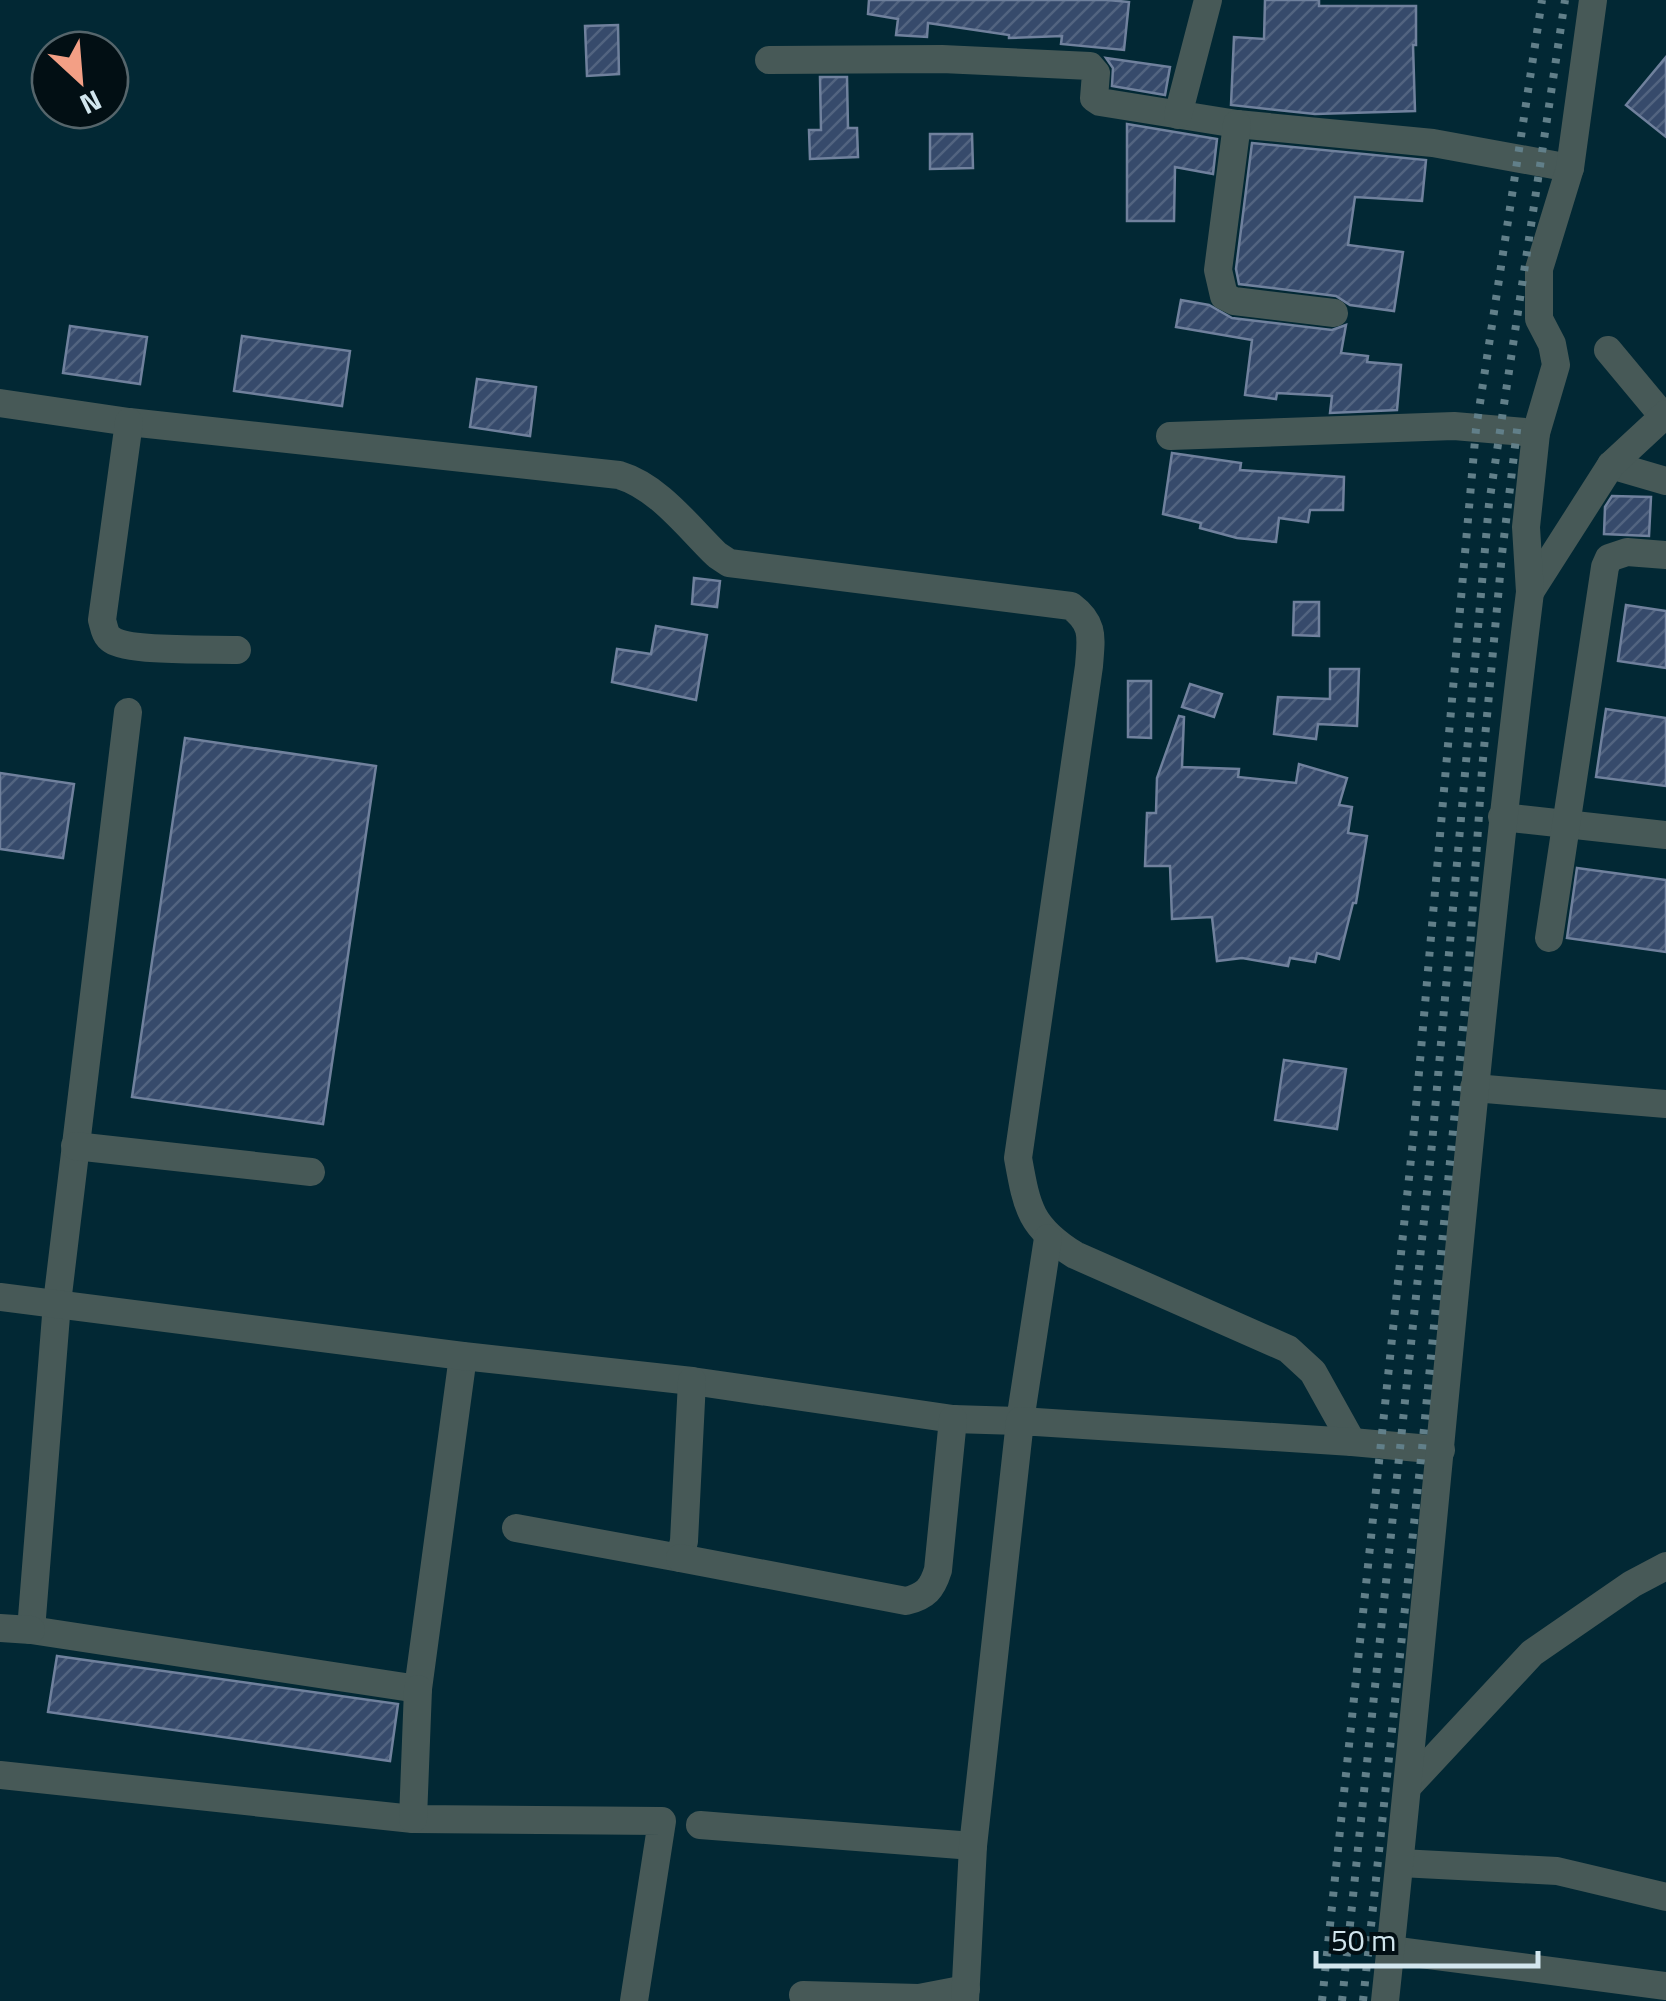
<svg xmlns="http://www.w3.org/2000/svg" width="1666" height="2001" font-family="'Titillium Web',sans-serif">
<style>
.building{fill:url(#building-hatch);stroke:#70819d;stroke-width:2.5}
.lines{fill:none;stroke-linecap:round;stroke-linejoin:round}
.minor{stroke:#475957;stroke-width:28}
.rail{stroke:#617f89;stroke-width:8;stroke-dasharray:5 10;stroke-linecap:butt}
</style>
<defs>
<pattern id="building-hatch" width="6" height="6" patternUnits="userSpaceOnUse" patternTransform="scale(2.5)"><rect width="6" height="6" fill="#364a6b"/><path d="M-1 1l2-2M0 6l6-6M5 7l2-2" fill="none" stroke="#526480"/></pattern>
</defs>
<rect width="100%" height="100%" fill="#022834"/>
<!-- building -->
<g class="building">
<polygon points="869,0 1108,0 1129,2 1124,50 1061,44 1062,36 1009,38 1009,35 928,23 927,37 896,35 898,19 868,14"/>
<polygon points="1265,0 1319,0 1319,6 1416,6 1416,45 1413,45 1415,111 1315,114 1231,105 1234,37 1264,39"/>
<polygon points="618,25 619,74 587,76 585,26"/>
<polygon points="1666,57 1666,137 1626,105"/>
<polygon points="1106,58 1170,67 1165,95 1112,86 1113,68"/>
<polygon points="820,77 847,77 848,128 857,128 858,157 810,159 809,130 821,130"/>
<polygon points="1127,124 1217,139 1213,174 1175,167 1174,221 1127,221"/>
<polygon points="930,134 972,134 973,168 930,169"/>
<polygon points="1252,143 1426,160 1422,201 1355,197 1348,245 1403,252 1394,311 1350,305 1336,296 1239,284 1236,269"/>
<polygon points="1181,300 1209,305 1232,318 1332,330 1346,325 1341,353 1368,356 1367,362 1401,365 1397,410 1330,413 1332,396 1277,393 1276,399 1245,395 1252,340 1176,327"/>
<polygon points="70,326 147,337 140,384 63,373"/>
<polygon points="242,336 350,351 342,406 234,391"/>
<polygon points="477,379 536,387 530,436 470,427"/>
<polygon points="1172,453 1241,463 1240,470 1344,477 1343,510 1310,510 1308,522 1279,518 1276,542 1237,538 1200,528 1201,523 1163,514"/>
<polygon points="1612,496 1651,497 1649,536 1604,534 1605,507"/>
<polygon points="694,578 720,581 717,607 692,604"/>
<polygon points="1294,602 1319,602 1319,636 1293,635"/>
<polygon points="1626,605 1666,611 1666,668 1618,661"/>
<polygon points="656,626 707,635 696,700 612,682 617,649 651,654"/>
<polygon points="1330,669 1359,669 1357,726 1318,724 1316,739 1274,734 1278,697 1330,699"/>
<polygon points="1128,681 1151,681 1151,738 1128,737"/>
<polygon points="1190,684 1222,694 1214,717 1182,707"/>
<polygon points="1606,709 1666,718 1666,786 1596,777"/>
<polygon points="1179,716 1184,717 1182,767 1239,769 1238,777 1296,783 1299,764 1347,778 1339,805 1352,807 1348,833 1367,836 1356,903 1353,903 1339,959 1317,953 1315,962 1290,958 1288,966 1242,958 1217,961 1212,917 1172,919 1170,866 1145,866 1147,813 1156,813 1157,778"/>
<polygon points="185,738 376,766 323,1124 132,1097"/>
<polygon points="0,773 74,784 63,858 0,849"/>
<polygon points="1577,868 1666,880 1666,952 1567,938"/>
<polygon points="1284,1060 1346,1069 1337,1129 1275,1120"/>
<polygon points="57,1656 398,1704 390,1761 48,1712"/>
</g>
<g class="lines">
<!-- minor -->
<g class="minor">
<polyline points="769,60 942,59 1090,66 1096,73 1094,98 1100,102 1237,124 1433,143 1570,168"/>
<polyline points="1178,115 1208,0"/>
<polyline points="1237,124 1218,270 1224,296 1234,301 1334,313"/>
<polyline points="1608,350 1663,416"/>
<path d="M0,403L129,422L619,475C659,487 688,527 717,555L729,563L1071,606C1095,624 1091,638 1089,666L1018,1158C1027,1208 1030,1227 1075,1255L1288,1349L1313,1372L1352,1442"/>
<path d="M129,422L102,620C104,627 105,636 112,640C129,652 213,649 237,650"/>
<polyline points="1170,436 1454,426 1536,433"/>
<polyline points="1611,465 1666,481"/>
<polyline points="1530,592 1611,465 1666,414"/>
<polyline points="128,712 57,1303 31,1630 418,1689 463,1356"/>
<polyline points="1502,817 1666,835"/>
<polyline points="1549,938 1605,567 1609,558 1627,552 1666,555"/>
<polyline points="1474,1088 1666,1104"/>
<polyline points="75,1146 311,1172"/>
<polyline points="0,1297 463,1356 692,1381 953,1419 1020,1421 1048,1238"/>
<polyline points="516,1528 680,1558 684,1541 692,1381"/>
<path d="M680,1558L906,1601C926,1596 932,1589 938,1570L953,1419"/>
<polyline points="0,1628 31,1630"/>
<polyline points="0,1775 413,1819 662,1821 634,2001"/>
<polyline points="1410,1784 1532,1653 1632,1584 1666,1566"/>
<polyline points="413,1819 418,1689"/>
<polyline points="700,1825 973,1846"/>
<polyline points="1400,1863 1557,1871 1666,1897"/>
<polyline points="1390,1950 1666,1986"/>
<polyline points="803,1995 919,1998 966,1989"/>
<polyline points="965,2001 973,1846 1020,1421 1352,1442 1441,1450"/>
<path d="M1385,2001C1435,1532 1472,1061 1530,592L1526,527L1536,433L1556,365L1552,344L1539,319V269L1570,168L1593,0"/>
</g>
<!-- rail -->
<g class="rail">
<polyline points="1322,2001 1413,1140 1476,429 1542,0"/>
<polyline points="1342,2001 1432,1144 1489,504 1565,0"/>
<polyline points="1363,2001 1422,1449 1468,977 1482,770 1502,554 1518,422"/>
</g>
</g>
<!-- north arrow -->
<g transform="translate(80 80) rotate(154)"><circle r="48" fill="#020f14" stroke="#55656b" stroke-width="2.5"/>
<path d="M0-8L18 38L0 25L-18 38Z" fill="#f39f85"/>
<text y="-15" font-size="28" font-weight="bold" text-anchor="middle" fill="#d2e6ee">N</text>
</g>
<!-- scale -->
<path d="M1316 1951v15h222v-15" fill="none" stroke="#d2e6ee" stroke-width="5"/>
<text x="1331" y="1951" font-size="30" fill="#d2e6ee" stroke="#020f14" stroke-width="8" paint-order="stroke">50 m</text>
</svg>
